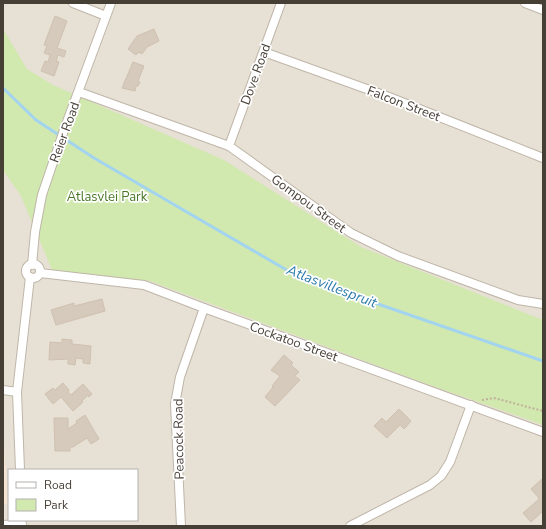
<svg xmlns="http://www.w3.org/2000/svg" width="546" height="529" font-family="'Nunito Sans',sans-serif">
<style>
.residential{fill:#e7e0d4;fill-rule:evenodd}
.commercial{fill:#f5e4d1}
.green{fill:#d1e8af}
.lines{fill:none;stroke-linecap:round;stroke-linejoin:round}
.stream{stroke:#a2d4f0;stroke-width:3}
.building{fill:#d5cabc;stroke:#d0c1af}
.street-casing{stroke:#bfb6a9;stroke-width:10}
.path{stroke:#c1b19a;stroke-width:2;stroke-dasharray:2 2;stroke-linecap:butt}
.street{stroke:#fff;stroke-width:8}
.labels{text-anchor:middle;stroke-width:3.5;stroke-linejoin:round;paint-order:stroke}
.street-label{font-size:13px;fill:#463f36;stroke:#fff}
.park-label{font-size:13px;fill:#4b7828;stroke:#fff}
.water-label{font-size:14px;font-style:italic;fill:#2d7baa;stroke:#fff}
</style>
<rect width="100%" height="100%" fill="#f3efe6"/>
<!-- residential -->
<path class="residential" d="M3,3H543V526H3ZM9,470H137V520H9Z"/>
<!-- commercial -->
<polygon class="commercial" points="3,429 8,504 3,504"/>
<!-- green -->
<polygon class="green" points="3,29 27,69 53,85 224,160 361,247 543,320 543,425 416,380 150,281 52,270 21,196 3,170"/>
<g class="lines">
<!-- stream -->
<polyline class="stream" points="3,88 36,120 94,158 297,276 543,361"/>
</g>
<!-- building -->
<g class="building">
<polygon points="55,16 67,21 57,48 66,51 64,57 58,55 56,61 59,62 54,76 41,71 45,61 48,62 50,55 44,53 47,46 44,45"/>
<polygon points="154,29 159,41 147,47 142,54 139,52 136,55 128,49 137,36"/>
<polygon points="133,62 144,66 138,81 140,82 138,86 136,86 135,91 122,88"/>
<polygon points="102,299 105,311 56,325 51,310 74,303 74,306"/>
<polygon points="62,339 72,340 72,344 91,346 90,364 83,363 83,359 76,358 75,365 68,364 68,359 49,360 50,342 62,343"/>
<polygon points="284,355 293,363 291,365 299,372 295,376 300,380 275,406 265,397 273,387 272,386 280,376 271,370"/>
<polygon points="63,383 69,390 68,392 71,395 83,384 92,394 89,397 88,395 82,401 83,402 73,411 61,397 53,404 45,394 53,388 55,390"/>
<polygon points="399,409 411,421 404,429 400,425 387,438 374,426 382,418 386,422"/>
<polygon points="85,415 99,439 91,444 87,438 73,447 70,447 70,451 55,451 54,418 68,418 68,429 77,423 76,421"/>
<polygon points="543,478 543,511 531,522 523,513 538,500 539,498 531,489"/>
</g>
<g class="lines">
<!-- street casing -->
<g class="street-casing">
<g id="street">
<polyline points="73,3 106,16"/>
<polyline points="525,3 543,10"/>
<polyline points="264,52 389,97 543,158"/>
<polyline points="79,92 229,146 351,233 398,256 518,300 543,304"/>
<polyline points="229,146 281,3"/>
<circle cx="33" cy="271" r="7"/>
<polyline points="32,265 35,232 42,195 64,130 111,3"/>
<polyline points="40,273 144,285 204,308 543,432"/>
<polyline points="3,390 17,392"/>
<polyline points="20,470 17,392 30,277"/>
<polyline points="3,525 22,524"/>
<polyline points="181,526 175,404 180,377 204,308"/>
<polyline points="350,526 430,485 441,476 450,462 471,405"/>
</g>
</g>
<!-- path -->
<polyline class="path" points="482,400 494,398 543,411"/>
<!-- street -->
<use href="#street" class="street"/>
</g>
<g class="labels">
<!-- street labels -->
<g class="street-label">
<text transform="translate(255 74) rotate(-70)" y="5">Dove Road</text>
<text transform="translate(404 103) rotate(21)" y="5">Falcon Street</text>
<text transform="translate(64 132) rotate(-70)" y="5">Reier Road</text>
<text transform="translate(309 203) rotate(36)" y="5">Gompou Street</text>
<text transform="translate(294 341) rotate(20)" y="5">Cockatoo Street</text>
<text transform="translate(178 439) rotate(-91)" y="5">Peacock Road</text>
</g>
<!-- park labels -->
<g class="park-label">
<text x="107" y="201">Atlasvlei Park</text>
</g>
<!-- water labels -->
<g class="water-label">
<text transform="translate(332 286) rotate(21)" y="5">Atlasvillespruit</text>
</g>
</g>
<!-- border -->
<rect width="546" height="529" fill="none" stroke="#463f36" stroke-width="8"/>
<!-- legend -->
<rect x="8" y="469" width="130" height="52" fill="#ffffff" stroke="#b5b2af"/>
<rect x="16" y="482" width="20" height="6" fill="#ffffff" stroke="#b5b2af"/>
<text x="44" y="489" font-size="12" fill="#463f36">Road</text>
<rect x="16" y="499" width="20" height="12" fill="#d1e8af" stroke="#b5b2af"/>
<text x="44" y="509" font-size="12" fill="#463f36">Park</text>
</svg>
